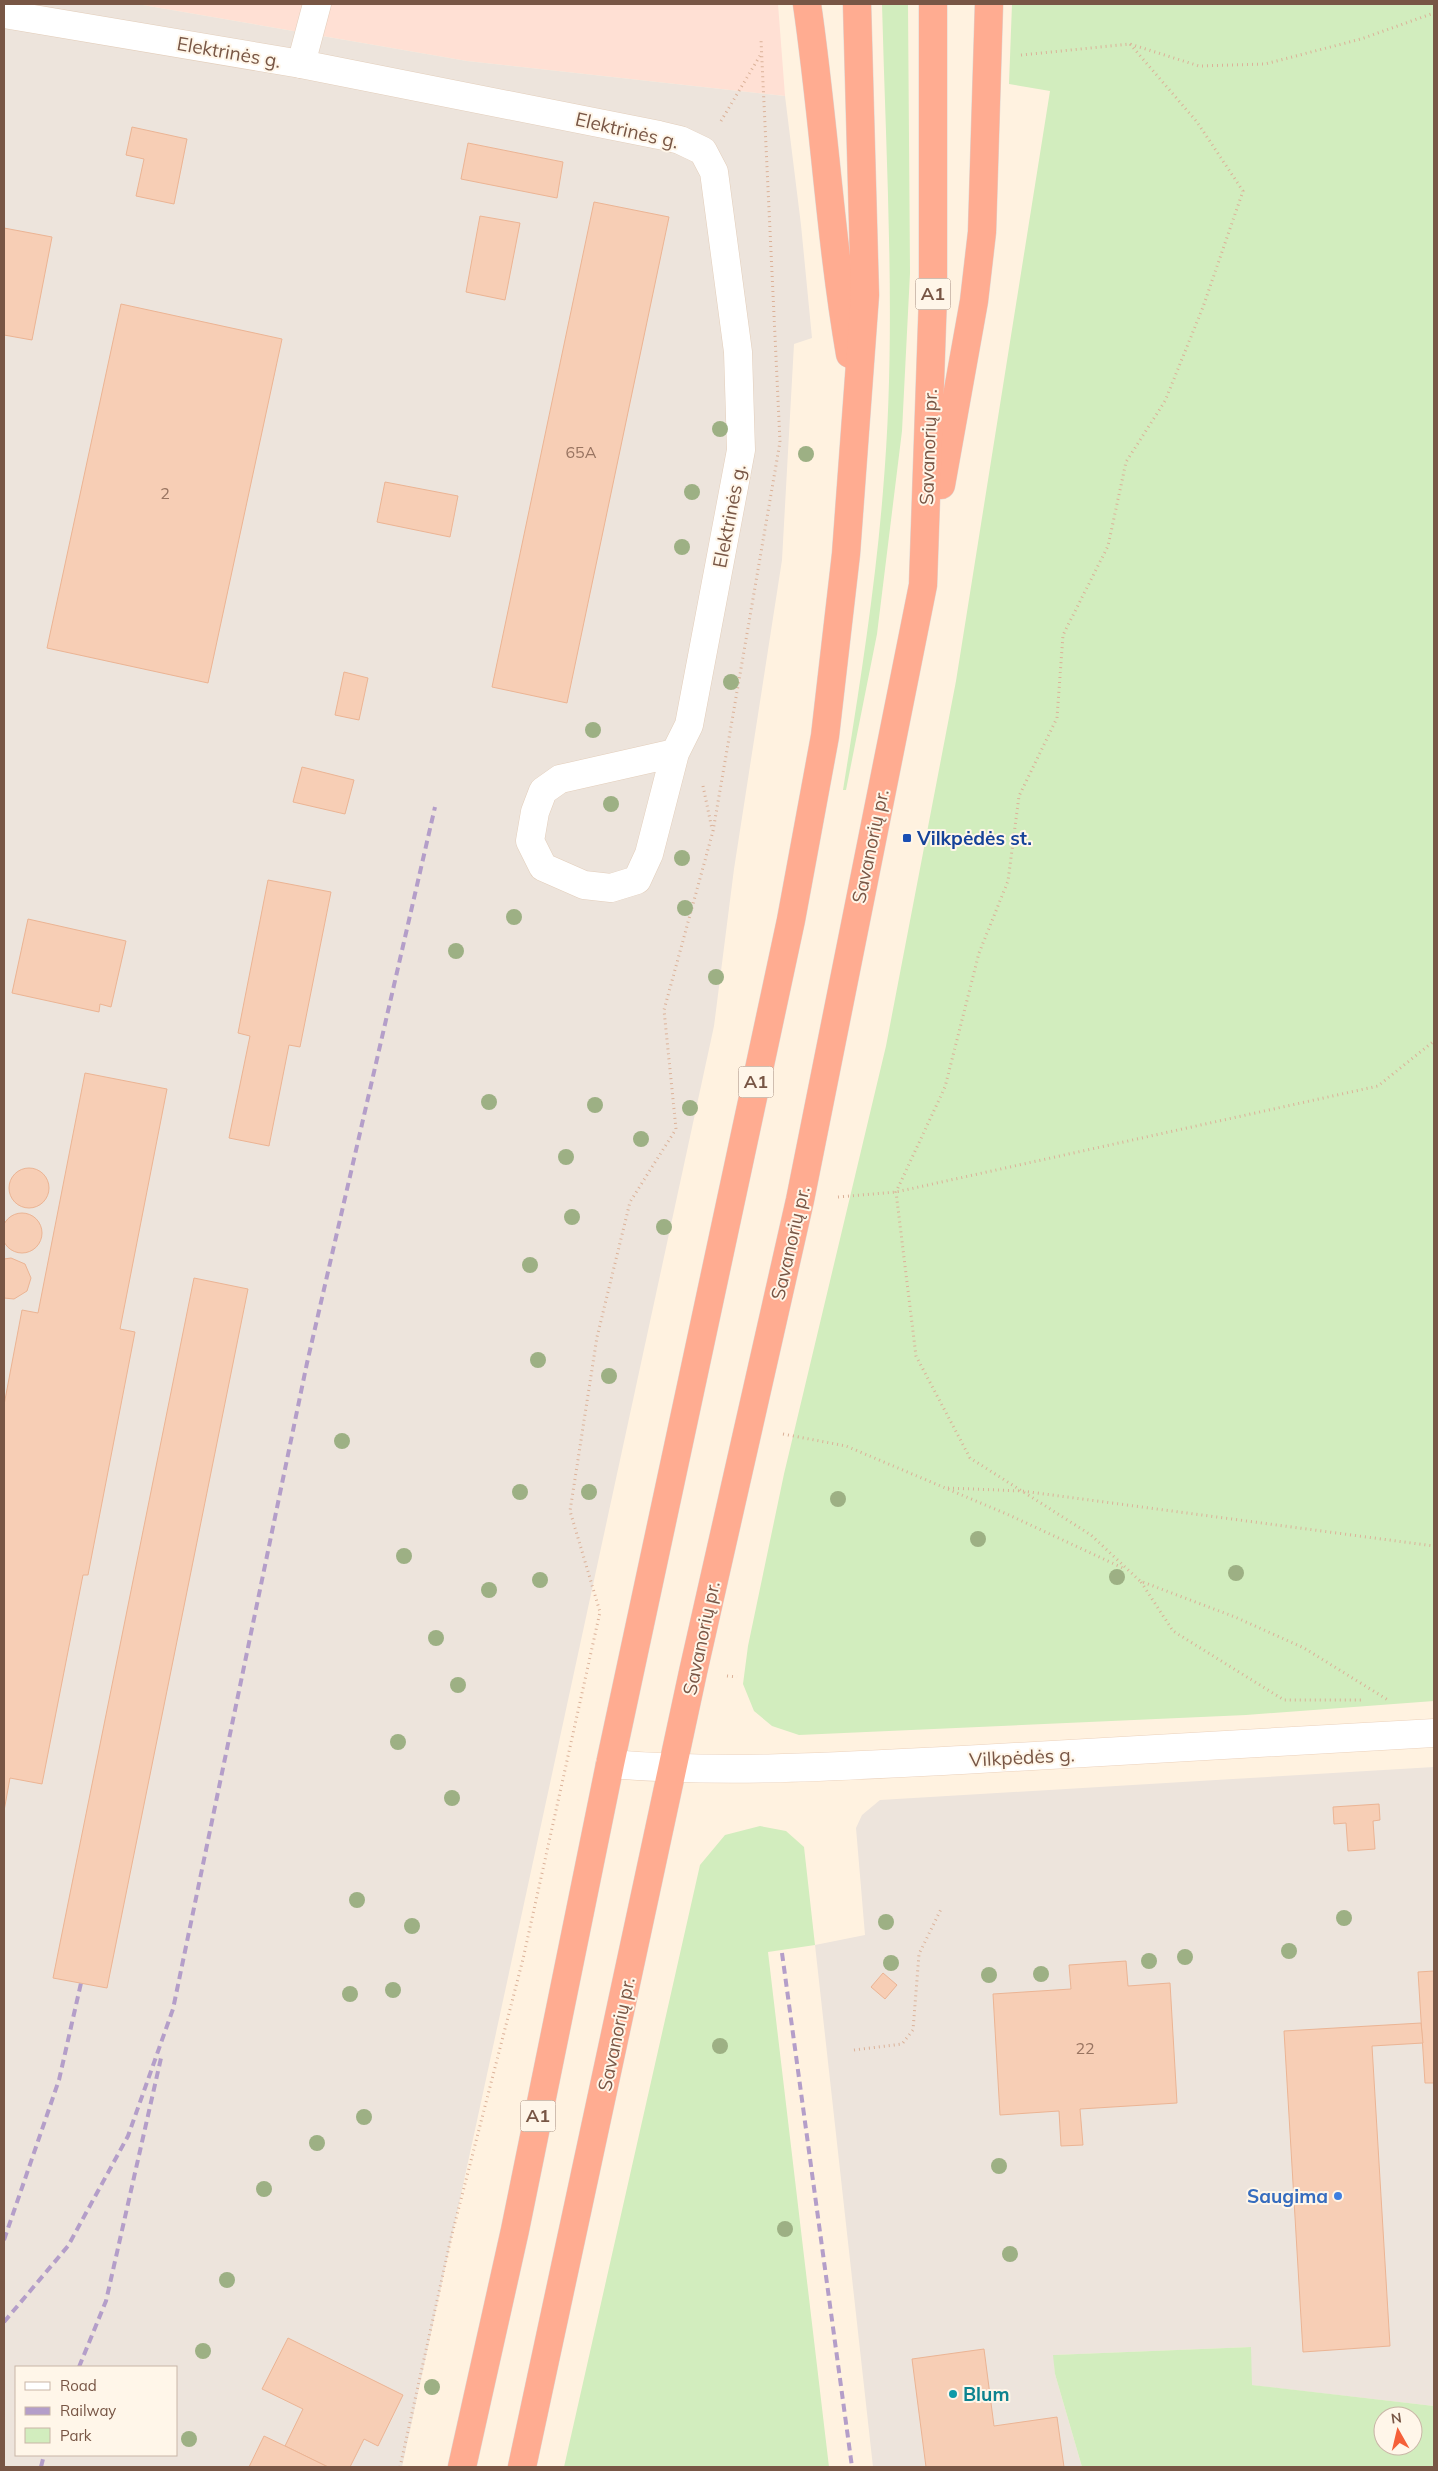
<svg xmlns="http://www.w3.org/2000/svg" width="1438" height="2471" font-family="Mulish,sans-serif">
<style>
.commercial{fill:#ffe0d4}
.industrial{fill:#ede4dc;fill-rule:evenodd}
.green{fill:#d2edbe;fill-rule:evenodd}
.building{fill:#f7ceb5;stroke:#ebb494}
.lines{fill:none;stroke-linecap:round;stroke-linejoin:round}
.street-casing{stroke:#e3cebb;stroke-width:29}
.secondary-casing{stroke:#ebd1bb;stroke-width:29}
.highway-casing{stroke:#dfd6d2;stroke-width:29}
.path{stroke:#dbb198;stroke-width:3;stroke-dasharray:1 4;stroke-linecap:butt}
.street{stroke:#fff;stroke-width:28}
.secondary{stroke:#fff;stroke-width:28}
.highway{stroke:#ffac91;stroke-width:28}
.rail{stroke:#b49ec9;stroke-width:4;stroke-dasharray:8 5;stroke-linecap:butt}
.tree{fill:#9db084}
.transit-dot{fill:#1a4fb4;stroke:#fff6e9;stroke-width:2}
.shop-dot{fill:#3f7fe0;stroke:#fff6e9;stroke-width:2}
.culture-dot{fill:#0f9aa8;stroke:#fff6e9;stroke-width:2}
.labels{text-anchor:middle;stroke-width:4;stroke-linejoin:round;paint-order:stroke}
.number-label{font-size:16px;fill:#987461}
.shield{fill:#fff6e9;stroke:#a08676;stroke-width:1}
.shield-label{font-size:18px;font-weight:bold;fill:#785645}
.street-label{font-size:19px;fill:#785645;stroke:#fff6e9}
.transit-label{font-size:19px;font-weight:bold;fill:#164399;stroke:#fff6e9;text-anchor:start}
.shop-label{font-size:19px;font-weight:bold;fill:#366cbe;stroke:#fff6e9;text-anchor:end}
.culture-label{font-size:19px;font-weight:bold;fill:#0d838f;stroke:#fff6e9;text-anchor:start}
</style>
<rect width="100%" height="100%" fill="#fff2e0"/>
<!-- commercial -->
<polygon class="commercial" points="137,4 778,4 785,96 467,61"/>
<!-- industrial -->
<g class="industrial">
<path d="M4,4H137L467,61L785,96L801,225L812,338L794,344L782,560L734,869L714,1026L402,2467H4ZM16,2367H176V2455H16Z"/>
<polygon points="1434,1767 1434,2406 1251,2385 1251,2347 1054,2355 1055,2374 1082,2467 873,2467 815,1945 865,1935 856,1828 862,1815 880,1800"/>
</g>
<!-- green -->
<g class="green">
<path d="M882,4H908L910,273L902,431L877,634L846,790H843C859,690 875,591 883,491C897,330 886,166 882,4Z"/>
<polygon points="1012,4 1434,4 1434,1701 1246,1715 799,1735 772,1726 754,1711 743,1684 748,1646 784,1474 886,1046 956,681 1050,91 1009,84"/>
<polygon points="760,1826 786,1831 804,1847 815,1945 768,1952 829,2467 564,2467 700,1865 725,1835"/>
<path d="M1251,2347L1252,2385L1434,2406V2467H1082L1055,2374L1053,2355ZM1383,2416H1413V2446H1383Z"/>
</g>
<!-- building -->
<g class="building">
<polygon points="132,127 187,139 174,204 136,196 144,159 126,155"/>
<polygon points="468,143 563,162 557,198 461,179"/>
<polygon points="594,202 669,217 567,703 492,687"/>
<polygon points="480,216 520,223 505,300 466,292"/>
<polygon points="4,228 52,237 32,340 4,335"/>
<polygon points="121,304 282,339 208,683 47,648"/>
<polygon points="385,482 458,496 450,537 377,522"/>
<polygon points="344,672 368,678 359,720 335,715"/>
<polygon points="302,767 354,780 345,814 293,802"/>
<polygon points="268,880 331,892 300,1047 289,1045 269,1146 229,1138 250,1036 238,1033"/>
<polygon points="28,919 126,941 111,1007 100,1004 99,1012 12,993"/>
<polygon points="85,1073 167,1089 120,1329 135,1332 88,1575 83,1575 42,1784 10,1778 4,1811 4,1405 22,1310 38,1313"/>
<circle cx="29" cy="1188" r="20"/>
<circle cx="22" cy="1233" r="20"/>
<polygon points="11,1258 25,1264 31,1278 27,1291 14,1299 4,1298 4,1259"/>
<polygon points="194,1278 248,1289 107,1988 53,1978"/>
<polygon points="1379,1804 1380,1820 1373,1821 1375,1849 1348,1851 1346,1823 1334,1824 1333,1807"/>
<polygon points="1126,1961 1128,1986 1170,1983 1177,2103 1080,2109 1083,2145 1061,2146 1059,2111 1000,2115 993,1994 1071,1989 1069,1965"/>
<polygon points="1434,1971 1434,2083 1425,2083 1418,1972"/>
<polygon points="883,1973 897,1985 885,1999 871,1987"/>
<polygon points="1421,2023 1423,2043 1372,2046 1390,2346 1303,2352 1284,2031"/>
<polygon points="288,2338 403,2395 378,2446 364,2439 350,2467 328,2467 285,2446 303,2409 262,2389"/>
<polygon points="984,2349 994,2426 1057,2417 1064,2467 926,2467 912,2359"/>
<polygon points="264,2436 285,2446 328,2467 249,2467"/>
</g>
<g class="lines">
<!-- street casing -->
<g class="street-casing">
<g id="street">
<polyline points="4,14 301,64 659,135 680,140 703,151 714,172 738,352 741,450 689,725 675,753 649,854 637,880 611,888 584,885 543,867 530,841 535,812 543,791 560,779 675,753"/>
<polyline points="301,64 317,4"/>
</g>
</g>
<!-- secondary casing -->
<g class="secondary-casing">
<path id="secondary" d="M610,1764C727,1774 845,1766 962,1760C1120,1752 1277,1742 1434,1733"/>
</g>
<!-- highway casing -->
<g class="highway-casing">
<g id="highway">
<path d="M807,4C824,120 830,238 850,354"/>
<polyline points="941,485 974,301 982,232 989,4"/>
<polyline points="462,2467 515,2230 610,1764 791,920 825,736 846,554 865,295 857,4"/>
<polyline points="522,2467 693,1672 800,1200 923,585 933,295 933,4"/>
</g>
</g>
<!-- path -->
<g class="path">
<polyline points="1130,44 1197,122 1243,191 1203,307 1165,401 1126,462 1108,546 1063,635 1057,718 1019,796 1008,881 979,953 945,1087 896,1192 916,1356 970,1458 1091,1535 1140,1581 1235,1617 1304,1648 1388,1700"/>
<polyline points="1021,55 1130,44 1199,66 1265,64 1361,39 1434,13"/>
<polyline points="721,121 761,54"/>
<polyline points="703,786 712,829"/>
<polyline points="838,1197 896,1192 1378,1086 1434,1041"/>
<polyline points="783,1434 846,1446 1009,1515 1125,1569"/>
<polyline points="948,1488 1022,1491 1434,1546"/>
<polyline points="1141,1582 1173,1631 1284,1700 1364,1700"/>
<polyline points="727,1676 737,1677"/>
<polyline points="854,2050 902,2044 913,2030 919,1954 941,1909"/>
<polyline points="400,2467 451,2238 523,1959 600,1612 570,1511 597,1337 630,1202 676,1129 664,1010 713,831 780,442 761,40"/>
</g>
<!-- street -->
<use href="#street" class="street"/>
<!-- secondary -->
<use href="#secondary" class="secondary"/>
<!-- highway -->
<use href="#highway" class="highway"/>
<!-- rail -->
<g class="rail">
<polyline points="782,1953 852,2467"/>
<polyline points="4,2240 59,2080 81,1983"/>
<polyline points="4,2322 68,2246 128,2136 173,2009 307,1363 435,807"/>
<polyline points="79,2367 106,2301 161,2058"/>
<polyline points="41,2467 44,2455"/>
</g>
</g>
<!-- trees -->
<g class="tree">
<circle cx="720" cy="429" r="8"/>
<circle cx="806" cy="454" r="8"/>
<circle cx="692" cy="492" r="8"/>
<circle cx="682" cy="547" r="8"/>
<circle cx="731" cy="682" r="8"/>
<circle cx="593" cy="730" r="8"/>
<circle cx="611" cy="804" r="8"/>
<circle cx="682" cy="858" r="8"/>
<circle cx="685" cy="908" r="8"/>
<circle cx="514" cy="917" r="8"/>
<circle cx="456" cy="951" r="8"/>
<circle cx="716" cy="977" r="8"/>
<circle cx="489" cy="1102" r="8"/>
<circle cx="595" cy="1105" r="8"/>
<circle cx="690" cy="1108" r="8"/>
<circle cx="641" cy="1139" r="8"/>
<circle cx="566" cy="1157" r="8"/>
<circle cx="572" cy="1217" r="8"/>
<circle cx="664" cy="1227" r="8"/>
<circle cx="530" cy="1265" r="8"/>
<circle cx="538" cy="1360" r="8"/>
<circle cx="609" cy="1376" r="8"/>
<circle cx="342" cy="1441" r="8"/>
<circle cx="520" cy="1492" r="8"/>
<circle cx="589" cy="1492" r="8"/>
<circle cx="838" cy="1499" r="8"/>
<circle cx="978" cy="1539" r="8"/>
<circle cx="404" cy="1556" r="8"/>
<circle cx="1236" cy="1573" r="8"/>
<circle cx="1117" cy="1577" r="8"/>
<circle cx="540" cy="1580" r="8"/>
<circle cx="489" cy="1590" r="8"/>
<circle cx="436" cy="1638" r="8"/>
<circle cx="458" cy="1685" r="8"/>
<circle cx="398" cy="1742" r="8"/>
<circle cx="452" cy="1798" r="8"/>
<circle cx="357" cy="1900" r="8"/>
<circle cx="1344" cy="1918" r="8"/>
<circle cx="886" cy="1922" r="8"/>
<circle cx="412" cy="1926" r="8"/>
<circle cx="1289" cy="1951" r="8"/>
<circle cx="1185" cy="1957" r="8"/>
<circle cx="1149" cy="1961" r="8"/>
<circle cx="891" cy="1963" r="8"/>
<circle cx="1041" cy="1974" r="8"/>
<circle cx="989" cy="1975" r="8"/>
<circle cx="393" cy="1990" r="8"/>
<circle cx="350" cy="1994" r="8"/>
<circle cx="720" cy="2046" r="8"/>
<circle cx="364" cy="2117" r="8"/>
<circle cx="317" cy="2143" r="8"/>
<circle cx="999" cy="2166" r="8"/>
<circle cx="264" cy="2189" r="8"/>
<circle cx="785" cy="2229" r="8"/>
<circle cx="1010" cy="2254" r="8"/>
<circle cx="227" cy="2280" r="8"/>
<circle cx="203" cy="2351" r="8"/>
<circle cx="432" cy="2387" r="8"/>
<circle cx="189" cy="2439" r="8"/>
</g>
<!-- markers -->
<rect class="transit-dot" x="902" y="833" width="10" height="10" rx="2.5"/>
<circle class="shop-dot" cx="1338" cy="2196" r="5"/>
<circle class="culture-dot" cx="953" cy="2394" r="5"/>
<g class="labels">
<!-- number labels -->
<g class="number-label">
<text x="581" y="458">65A</text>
<text x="165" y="499">2</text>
<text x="1085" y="2054">22</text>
</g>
<!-- shield labels -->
<g class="shield">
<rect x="915.5" y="278.5" width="35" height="31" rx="4"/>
<rect x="738.5" y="1066.5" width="35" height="31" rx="4"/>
<rect x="520.5" y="2100.5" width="35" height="31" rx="4"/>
</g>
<g class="shield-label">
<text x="933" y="300">A1</text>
<text x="756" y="1088">A1</text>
<text x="538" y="2122">A1</text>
</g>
<!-- street labels -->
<g class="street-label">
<text transform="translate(229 52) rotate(10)" y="7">Elektrinės g.</text>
<text transform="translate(627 130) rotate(13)" y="7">Elektrinės g.</text>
<text transform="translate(928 447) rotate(-88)" y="7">Savanorių pr.</text>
<text transform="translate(729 516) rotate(-79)" y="7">Elektrinės g.</text>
<text transform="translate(870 846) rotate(-78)" y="7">Savanorių pr.</text>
<text transform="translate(790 1243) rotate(-77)" y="7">Savanorių pr.</text>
<text transform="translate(701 1638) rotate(-78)" y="7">Savanorių pr.</text>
<text transform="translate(1022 1757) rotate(-3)" y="7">Vilkpėdės g.</text>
<text transform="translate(616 2034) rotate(-78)" y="7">Savanorių pr.</text>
</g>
<!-- transit labels -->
<g class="transit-label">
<text x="917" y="845">Vilkpėdės st.</text>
</g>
<!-- shop labels -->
<g class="shop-label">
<text x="1328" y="2203">Saugima</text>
</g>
<!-- culture labels -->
<g class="culture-label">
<text x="963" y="2401">Blum</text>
</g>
</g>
<!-- border -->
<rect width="1438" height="2471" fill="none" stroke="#785645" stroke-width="10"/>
<!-- legend -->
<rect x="15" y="2366" width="162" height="90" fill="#fff6e9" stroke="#c9b6a7"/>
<rect x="25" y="2382" width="25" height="8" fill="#ffffff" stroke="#c9b6a7"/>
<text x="60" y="2391" font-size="15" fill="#785645">Road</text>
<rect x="25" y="2407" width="25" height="8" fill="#b49ec9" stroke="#c9b6a7"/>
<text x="60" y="2416" font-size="15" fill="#785645">Railway</text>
<rect x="25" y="2428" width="25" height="15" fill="#d2edbe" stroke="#c9b6a7"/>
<text x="60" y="2441" font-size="15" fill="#785645">Park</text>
<!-- north arrow -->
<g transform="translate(1398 2431) rotate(352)"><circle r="24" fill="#fff6e9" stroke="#c9b6a7"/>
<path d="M0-4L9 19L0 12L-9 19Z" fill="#f56039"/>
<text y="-8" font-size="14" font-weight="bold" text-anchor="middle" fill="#785645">N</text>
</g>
</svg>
